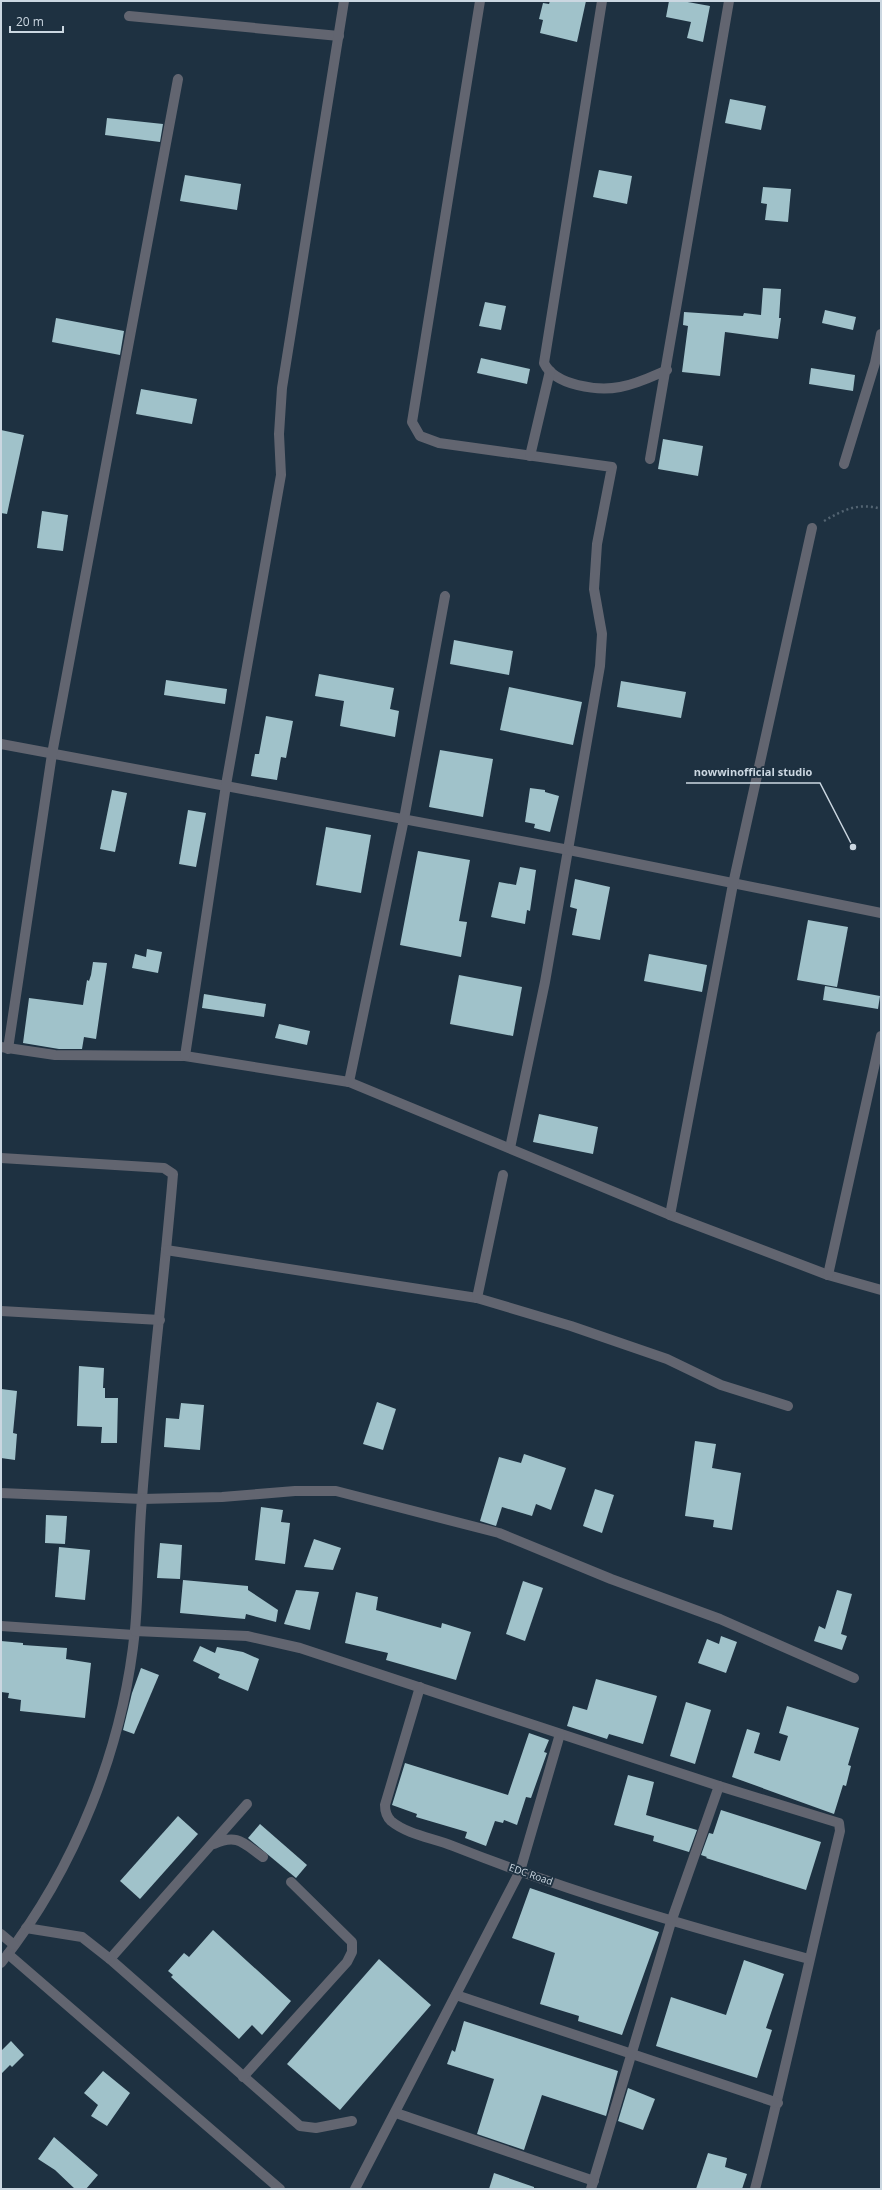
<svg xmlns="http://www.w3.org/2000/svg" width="882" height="2190" font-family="'Open Sans',sans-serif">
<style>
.building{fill:#a0c2ca}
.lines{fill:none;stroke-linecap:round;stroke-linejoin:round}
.path{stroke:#536472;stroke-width:2.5;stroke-dasharray:2 3;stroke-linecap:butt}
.minor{stroke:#626570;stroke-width:10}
.labels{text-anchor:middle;stroke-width:4;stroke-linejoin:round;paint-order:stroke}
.street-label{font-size:10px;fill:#cbd7e1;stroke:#1e3141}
.leader{fill:none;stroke:#cbd7e1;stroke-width:1.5}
.callout-dot{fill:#cbd7e1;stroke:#1e3141;stroke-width:1.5}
.callout-label{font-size:11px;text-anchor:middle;font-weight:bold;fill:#cbd7e1;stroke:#1e3141;stroke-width:4;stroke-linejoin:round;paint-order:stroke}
</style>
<rect width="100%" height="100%" fill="#1e3141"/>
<!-- building -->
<g class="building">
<polygon points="550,1 586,1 577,42 540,33 543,20 539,19 543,3 549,4"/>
<polygon points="669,1 682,1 710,6 703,42 687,38 691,22 666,17"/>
<polygon points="730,99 766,106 761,130 725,123"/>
<polygon points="107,118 163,124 160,142 105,135"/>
<polygon points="599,170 632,176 627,204 593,197"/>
<polygon points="185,175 241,184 237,210 180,201"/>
<polygon points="763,187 791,189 788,222 765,220 767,204 761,203"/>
<polygon points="763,288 781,289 779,318 781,318 778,339 725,332 720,376 682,372 688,326 683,325 684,312 743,316 744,313 761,315"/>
<polygon points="485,302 506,306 501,330 479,326"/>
<polygon points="825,310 856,317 853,330 822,323"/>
<polygon points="56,318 124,331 120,355 52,342"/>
<polygon points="481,358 530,369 527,384 477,373"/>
<polygon points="811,368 855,375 853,391 809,384"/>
<polygon points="141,389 197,399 192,424 136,414"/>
<polygon points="1,430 24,435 7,514 1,513"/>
<polygon points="663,439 703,446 698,476 658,469"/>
<polygon points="42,511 68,515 63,551 37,548"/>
<polygon points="454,640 513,651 509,675 450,664"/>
<polygon points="319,674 394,688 390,709 399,711 395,737 340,726 344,701 315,696"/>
<polygon points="166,680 227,689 225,704 164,695"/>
<polygon points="621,681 686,692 681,718 617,707"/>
<polygon points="509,687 582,702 573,745 500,730"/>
<polygon points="266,716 293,721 286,758 281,757 277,780 251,776 255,754 259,754"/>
<polygon points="440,750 493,759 483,817 429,807"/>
<polygon points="530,788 545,790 545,792 559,796 550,832 534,828 535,824 525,822"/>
<polygon points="112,790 127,793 115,852 100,849"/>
<polygon points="188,810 206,813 196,867 179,864"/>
<polygon points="326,827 371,835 361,893 316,885"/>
<polygon points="418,851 470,860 459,921 467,922 461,957 400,945"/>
<polygon points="520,867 536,870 530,911 527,910 525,924 491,917 499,882 516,885"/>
<polygon points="575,879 610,887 600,940 572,935 577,909 570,907"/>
<polygon points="808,920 848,927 837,987 797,980"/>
<polygon points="147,949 162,952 158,973 132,968 135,954 146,957"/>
<polygon points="649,954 707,965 702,992 644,981"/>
<polygon points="93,962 107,963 96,1039 84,1037 82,1049 59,1049 23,1043 29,998 83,1005 87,980 89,981 91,975"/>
<polygon points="459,975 522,987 513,1036 450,1024"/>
<polygon points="825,986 880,996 878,1009 823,1000"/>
<polygon points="204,994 266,1004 264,1017 202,1008"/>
<polygon points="279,1024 310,1031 307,1045 275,1038"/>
<polygon points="539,1114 598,1127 593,1154 533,1142"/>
<polygon points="79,1366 104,1368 103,1388 105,1388 105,1398 118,1398 117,1443 101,1443 102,1427 77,1426"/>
<polygon points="1,1389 17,1391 13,1433 17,1434 15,1460 1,1458"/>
<polygon points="377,1402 396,1409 383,1450 363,1444"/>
<polygon points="181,1403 204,1405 200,1450 164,1447 166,1418 179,1419"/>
<polygon points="695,1441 716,1444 712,1468 741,1473 732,1530 713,1527 714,1520 685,1516"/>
<polygon points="524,1454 566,1468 551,1510 536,1504 532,1516 502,1507 496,1526 480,1521 499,1457 521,1463"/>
<polygon points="595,1489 614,1495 602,1533 583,1526"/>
<polygon points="261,1507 283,1510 281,1522 290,1523 285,1564 255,1560"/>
<polygon points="46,1515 67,1516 65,1544 45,1543"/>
<polygon points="314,1539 341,1548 333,1570 304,1567"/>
<polygon points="160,1543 182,1545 180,1579 157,1578"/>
<polygon points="59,1547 90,1550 85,1600 55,1597"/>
<polygon points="183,1580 248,1586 248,1590 278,1610 276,1622 246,1614 245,1619 180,1613"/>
<polygon points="523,1581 543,1588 525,1641 506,1634"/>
<polygon points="296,1590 319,1592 310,1630 284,1624"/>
<polygon points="837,1590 852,1594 841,1634 847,1636 842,1650 814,1641 819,1626 825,1629"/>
<polygon points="356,1592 378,1597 376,1610 441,1628 442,1623 471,1632 456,1680 386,1660 388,1653 345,1643"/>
<polygon points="721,1636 737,1642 726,1673 698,1663 707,1639 719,1644"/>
<polygon points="1,1641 23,1643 23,1645 67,1648 66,1659 91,1663 85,1718 20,1711 21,1700 8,1698 9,1693 1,1692"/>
<polygon points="200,1646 215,1653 217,1647 243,1652 259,1659 248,1691 218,1678 220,1674 193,1661"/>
<polygon points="141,1668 159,1675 134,1734 123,1730 132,1693"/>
<polygon points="596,1679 657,1696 643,1744 609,1734 607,1739 567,1726 573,1706 587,1710"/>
<polygon points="686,1702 711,1710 695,1764 670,1756"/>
<polygon points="787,1706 859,1728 848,1765 851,1766 846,1786 843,1785 834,1814 732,1777 747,1729 760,1733 754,1753 780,1761 788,1736 779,1733"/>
<polygon points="529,1733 549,1740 544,1752 547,1753 531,1798 526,1797 517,1825 504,1820 503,1823 495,1821 486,1846 465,1838 467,1832 416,1817 417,1814 392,1805 405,1763 508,1795"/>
<polygon points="628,1775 654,1782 646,1815 697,1830 689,1852 653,1841 654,1836 614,1825"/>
<polygon points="721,1810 821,1842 806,1890 706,1858 707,1857 701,1855 709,1833 713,1834"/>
<polygon points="178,1816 198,1834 140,1899 120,1881"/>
<polygon points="260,1824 307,1865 296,1878 248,1838"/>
<polygon points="530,1888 659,1932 622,2035 578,2021 579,2016 540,2004 555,1953 512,1938"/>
<polygon points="213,1930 291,2001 262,2035 252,2025 239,2039 171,1977 173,1975 168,1971 184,1953 189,1957"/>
<polygon points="379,1959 431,2005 340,2110 287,2064"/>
<polygon points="744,1960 784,1974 766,2028 772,2030 757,2078 656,2046 671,1997 726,2015"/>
<polygon points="464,2021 618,2071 606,2116 542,2095 524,2150 477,2134 494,2079 447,2064 452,2050 455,2052"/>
<polygon points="11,2041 24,2055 12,2067 10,2065 1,2074 1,2051"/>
<polygon points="103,2071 130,2093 107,2126 91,2116 98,2105 84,2093"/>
<polygon points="628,2088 655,2099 643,2130 618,2121"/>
<polygon points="54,2137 98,2175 86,2189 75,2189 55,2170 38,2159"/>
<polygon points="708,2153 727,2158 725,2167 747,2174 742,2189 696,2189"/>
<polygon points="494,2173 534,2187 534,2189 489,2189"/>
</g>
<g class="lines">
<!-- path -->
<path class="path" d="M824,521C843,510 859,502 881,509"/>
<!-- minor -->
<g class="minor">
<polyline points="480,1 412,422 420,436 439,443 612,467 597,544 594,589 602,634 600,666 545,982 510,1148"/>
<path d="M602,1L544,363C555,386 598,391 620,387C637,384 651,377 667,370"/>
<polyline points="129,16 339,36"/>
<polyline points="530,456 550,371"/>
<polyline points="650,459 729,1"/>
<polyline points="844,464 875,363 881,334"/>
<polyline points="1,744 569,850 881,913"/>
<polyline points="1,1047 55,1055 185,1056 349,1082 670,1215 828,1275 881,1290"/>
<polyline points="8,1049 52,754 178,79"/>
<polyline points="185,1056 226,785 281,475 279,434 282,388 344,1"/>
<polyline points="349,1082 404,819 445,596"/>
<path d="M1,1158L164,1168L173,1174C164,1283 150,1390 142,1499C138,1542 139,1587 135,1630C123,1749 75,1869 1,1963"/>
<polyline points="670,1215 733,884 812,528"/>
<polyline points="166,1250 477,1298 571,1326 667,1359 721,1385 788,1406"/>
<polyline points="828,1275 881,1036"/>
<polyline points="477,1298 503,1175"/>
<polyline points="1,1311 160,1320"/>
<polyline points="1,1493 142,1499 222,1497 295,1491 336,1491 499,1533 611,1579 720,1619 854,1678"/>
<polyline points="1,1626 134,1635"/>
<path d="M135,1631L247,1636L300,1648L719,1786L839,1823L840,1831C811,1950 786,2070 755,2189"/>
<path d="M420,1687L385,1805C385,1811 387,1817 391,1821C408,1835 434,1838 453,1846C569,1892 689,1927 809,1959"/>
<path d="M214,1844C238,1833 244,1844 263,1857"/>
<polyline points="26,1928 82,1937 110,1959 300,2126 316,2128 352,2121"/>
<polyline points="1,1934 14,1945"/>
<polyline points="8,1954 280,2189"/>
<polyline points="110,1959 247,1804"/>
<polyline points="456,1995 778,2103"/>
<polyline points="243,2077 347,1962 352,1952 352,1942 291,1882"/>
<polyline points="396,2113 594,2181"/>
<polyline points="355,2189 520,1871 560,1734"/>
<polyline points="591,2189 671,1922 719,1786"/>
</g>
</g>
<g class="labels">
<!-- street labels -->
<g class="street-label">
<text transform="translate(531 1874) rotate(19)" y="4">EDC Road</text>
</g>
</g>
<!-- callouts -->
<path class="leader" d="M853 847L820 783H686"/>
<circle class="callout-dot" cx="853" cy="847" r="4"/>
<g class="callout-label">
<text x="753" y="776">nowwinofficial studio</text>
</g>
<!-- border -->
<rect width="882" height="2190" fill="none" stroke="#cbd7e1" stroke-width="4"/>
<!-- scale -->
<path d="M10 26v6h53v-6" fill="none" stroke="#cbd7e1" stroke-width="2"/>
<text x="16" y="26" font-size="12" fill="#cbd7e1" stroke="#1e3141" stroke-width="3" paint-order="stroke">20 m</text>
</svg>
